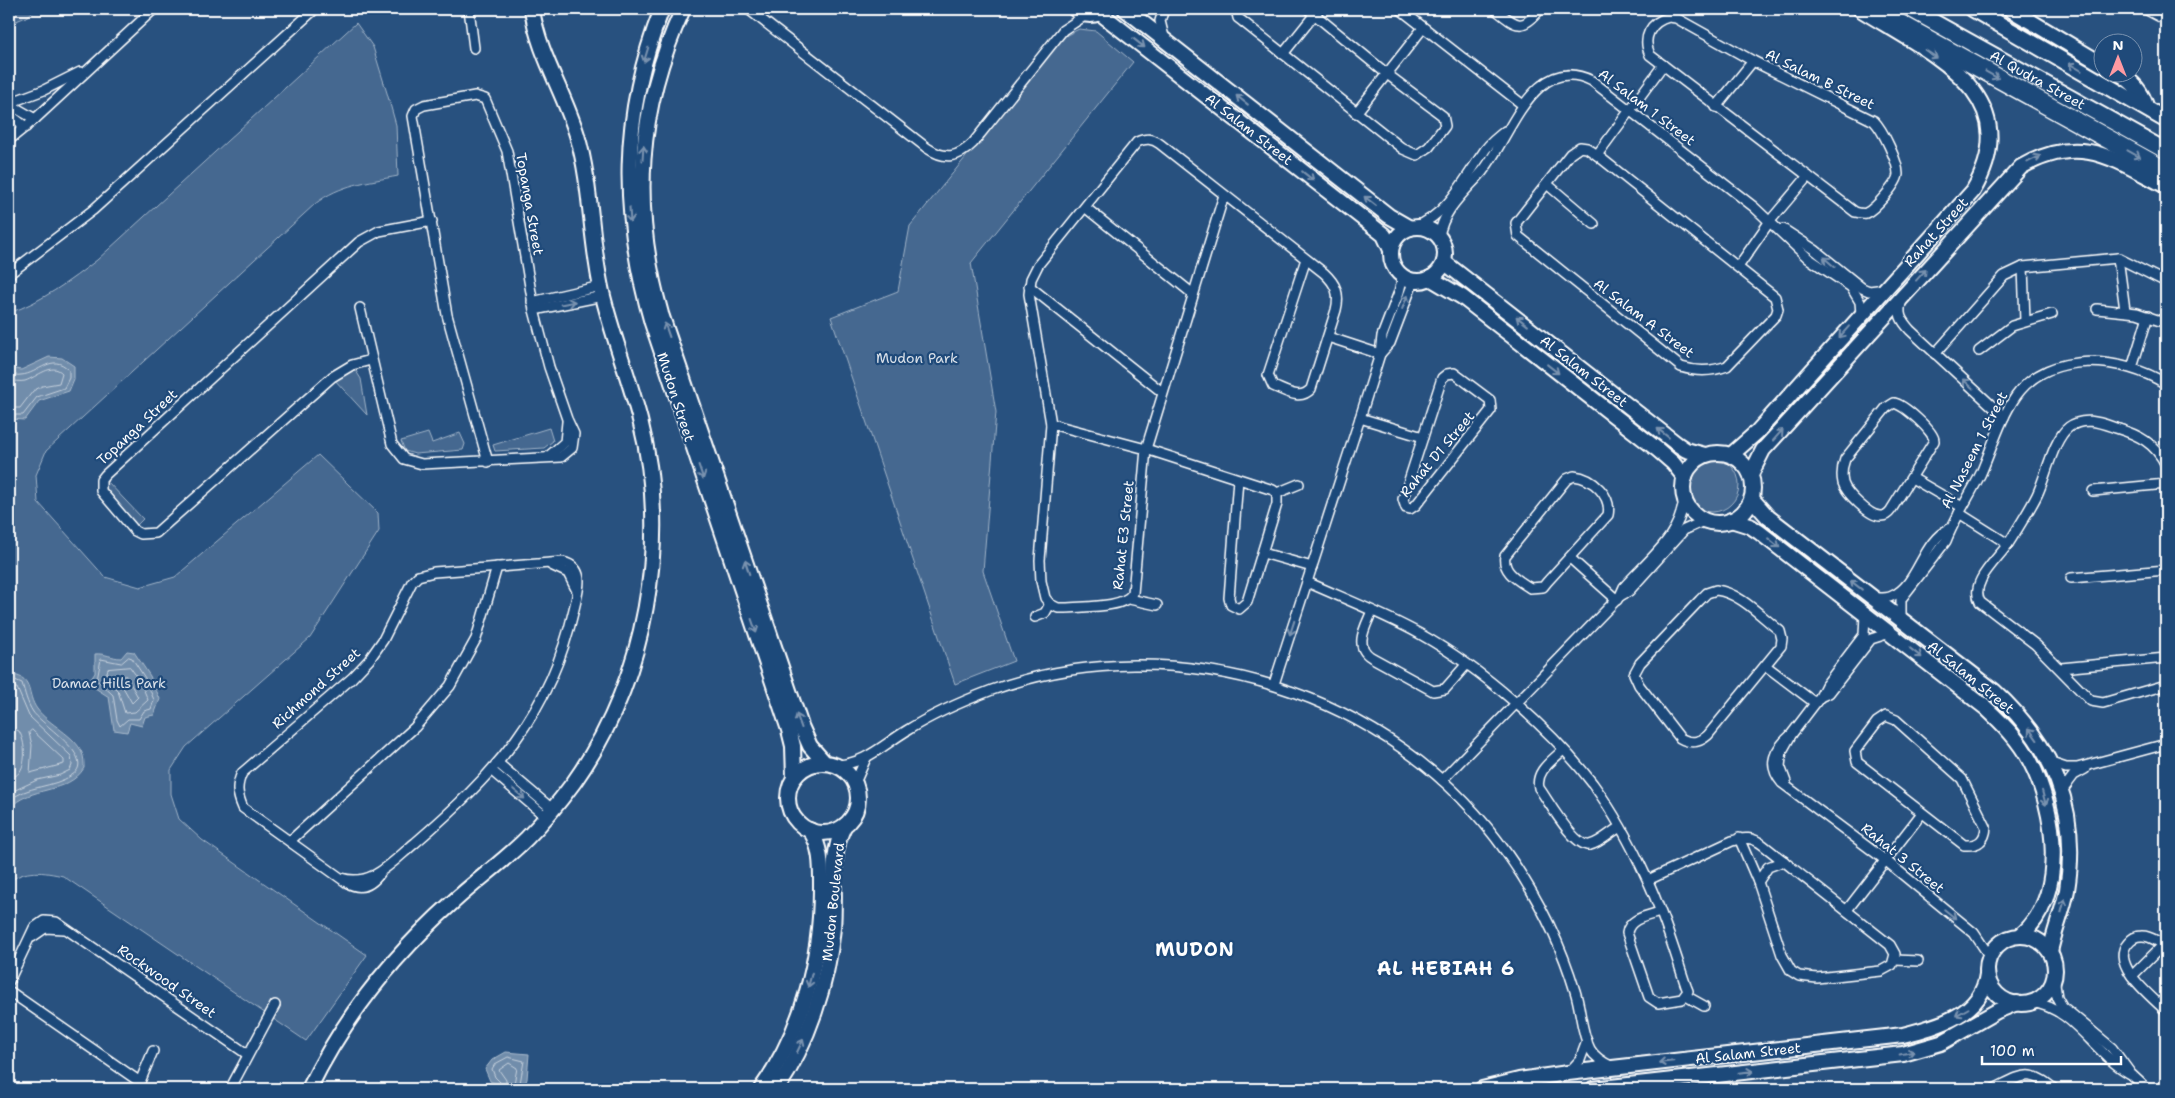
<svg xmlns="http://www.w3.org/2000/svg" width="2175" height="1098" font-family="'Shantell Sans',sans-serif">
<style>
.green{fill:#446890;stroke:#a2b4c8}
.water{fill:#718dab;stroke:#aabbcd}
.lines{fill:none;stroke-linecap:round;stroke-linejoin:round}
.shore{stroke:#c6d1dd;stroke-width:1}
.street-casing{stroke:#fff;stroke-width:12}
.secondary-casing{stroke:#fff;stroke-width:18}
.primary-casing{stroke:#fff;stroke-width:19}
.highway-casing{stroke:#fff;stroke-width:21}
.street{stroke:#1f4a7a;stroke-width:9}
.secondary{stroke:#1f4a7a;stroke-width:14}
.primary{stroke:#1f4a7a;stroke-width:15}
.highway{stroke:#1f4a7a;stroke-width:18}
.oneway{stroke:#7992af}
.labels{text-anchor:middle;stroke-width:4.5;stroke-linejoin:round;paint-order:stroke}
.street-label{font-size:14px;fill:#fff;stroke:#1f4a7a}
.park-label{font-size:14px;fill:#dae1e9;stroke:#1f4a7a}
.district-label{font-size:19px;font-weight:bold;letter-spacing:1px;fill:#fff;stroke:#1f4a7a}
</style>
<rect width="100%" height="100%" fill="#28517f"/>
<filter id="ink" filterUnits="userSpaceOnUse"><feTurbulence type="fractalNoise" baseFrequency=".02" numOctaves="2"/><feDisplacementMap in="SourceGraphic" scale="10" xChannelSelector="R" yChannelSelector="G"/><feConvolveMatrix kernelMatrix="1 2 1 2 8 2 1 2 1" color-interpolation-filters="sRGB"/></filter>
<g filter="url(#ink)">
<!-- green -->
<g class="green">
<polygon points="9,9 37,9 26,17 9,24"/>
<path d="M356,23L373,47L387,93L396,125L398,176C368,182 340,184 315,204L46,451L36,475L38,502L105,577L140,587L175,577L318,455L378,513L379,531L310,638L186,747L171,770V794L179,819L202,840L367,955L306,1041L63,876C45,872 23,868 9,883V313C41,302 70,281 97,260Z"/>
<polygon points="1079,29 1096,31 1133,62 971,263 996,412 983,571 1014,661 955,684 831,317 898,291 910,226 1063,37"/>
<polygon points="345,370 356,371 361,379 367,415 333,378"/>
<polygon points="549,428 553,441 544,448 495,451 493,445"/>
<polygon points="428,433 432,443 460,433 465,444 463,450 415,454 405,451 401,441"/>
<circle cx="1712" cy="485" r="27"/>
<polygon points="107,481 143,519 134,528 98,489"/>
</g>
<!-- water -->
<g class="water">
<polygon points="49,357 62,358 74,366 74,379 69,391 39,401 25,420 9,419 9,368 21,370"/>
<path d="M127,651L134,652L150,676L160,699L154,715L145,717L142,726L130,723L127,732L114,730L109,697L95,688L91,679L95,673V654C105,653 112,658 121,658Z"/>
<path d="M13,675C34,678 26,694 37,709C48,724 76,736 82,753C84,757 84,763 84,768C68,795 29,785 9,809V773L13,746L9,731V679Z"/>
<polygon points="506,1052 529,1054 527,1079 523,1089 494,1089 496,1084 490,1081 485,1069 492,1060"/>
</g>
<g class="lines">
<!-- shore -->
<g class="shore">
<path d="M9,373C12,374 17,376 21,375C39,374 52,352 69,370V378L64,388L37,397L23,415H9"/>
<path d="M9,380C14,381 20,382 25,381C37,377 52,362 62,373L59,383L42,386L33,391L20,408H9"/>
<polygon points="129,657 132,658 145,678 154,700 151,709 144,711 139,719 128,719 120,726 117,720 113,695 97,680 101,659 121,663"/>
<polygon points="130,667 140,681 148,700 135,712 125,713 118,691 105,678 108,669"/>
<polygon points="126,676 138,697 132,703 119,680 120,677"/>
<path d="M9,682L15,680L22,683C25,693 27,703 33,712C42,725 98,758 72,775C54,788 26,785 9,801"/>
<polyline points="9,688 17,688 29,716 71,756 72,765 70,770 60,775 37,780 9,793"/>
<path d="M9,727L19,731C27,744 28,777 9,778"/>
<polygon points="32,730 64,760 64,764 30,773 32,745 29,733"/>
<polyline points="499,1089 500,1082 495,1077 492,1069 495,1064 508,1057 524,1061 519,1089"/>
<polyline points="506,1089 506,1080 499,1070 509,1063 517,1068 513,1089"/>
</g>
<!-- street casing -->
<g class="street-casing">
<g id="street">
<polyline points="469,9 474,48"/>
<path d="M748,9L927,148C945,160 958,158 973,143L1063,30L1086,15"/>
<polyline points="1164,9 1160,21 1164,37"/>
<polyline points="1236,9 1238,18 1242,21 1403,149 1417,155 1429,147 1445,126 1443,116 1387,74 1308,9"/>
<polyline points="1400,9 1523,105"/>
<path d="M1495,9C1515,25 1522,33 1540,9"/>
<polyline points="2145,9 2166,20"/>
<path d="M1669,17L1676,18L1753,61L1874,121C1883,130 1898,162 1898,174C1898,183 1875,209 1866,213C1863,214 1859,213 1855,212L1650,55C1642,38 1650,22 1669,17Z"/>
<polyline points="1283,54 1319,9"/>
<polyline points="9,103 44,90 80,72"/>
<polyline points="9,104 35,119"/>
<polyline points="1716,107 1753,61"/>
<polyline points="1356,113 1423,28"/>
<polyline points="9,114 26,127"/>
<polyline points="9,140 35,119 154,9"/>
<path d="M1580,147L1587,148L1597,155L1775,297L1778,309L1776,315L1727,366C1711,372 1697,372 1681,367L1518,236L1516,223L1570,154Z"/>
<polyline points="1597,155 1663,65"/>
<polyline points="1547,184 1594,224"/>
<path d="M1224,195L1146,449L1133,593C1123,609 1084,606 1065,608H1058L1050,604L1045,598L1041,581L1040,560L1051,424L1029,294L1031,279L1038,265L1137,142C1146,138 1152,138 1160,144L1324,273C1336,284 1340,294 1336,310L1311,389C1300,401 1286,391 1273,386L1268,375L1306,259"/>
<polyline points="1086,208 1193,294"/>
<path d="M1415,227C1449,213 1463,181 1483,153C1488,144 1498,137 1505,131"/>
<polyline points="1783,229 1815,250 1862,288 1869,291 1885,289"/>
<path d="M1439,237C1443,209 1465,192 1482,172C1510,139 1533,51 1592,81L1754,207L1808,258L1851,287L1860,302L1861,314"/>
<polyline points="2118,258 2125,310"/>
<polyline points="1738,267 1770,221 1808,176"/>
<polyline points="2023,267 2025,321"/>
<polyline points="9,274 93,210 315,9"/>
<polyline points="1029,286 1162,392"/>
<path d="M1902,300C1897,314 1901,320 1910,330L2004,417"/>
<polyline points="532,302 601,286"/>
<polyline points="360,308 392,444 404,459 422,464 561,457 572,448 574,434 567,419 549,367 534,310 507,151 485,99 475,96 424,105 416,109 413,116 447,315 488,462"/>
<polyline points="2097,309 2137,313 2166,323"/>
<polyline points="534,310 603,296"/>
<polyline points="1328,337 1380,354"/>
<polyline points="1979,351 2012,326 2052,314"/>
<polyline points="1380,354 1390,343 1414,280"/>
<polyline points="1935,354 2004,276 2023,267 2118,258 2166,282"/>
<polyline points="371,360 352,365 332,377 156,533 141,534 135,531 101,491 101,480 105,475 359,242 379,231 432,221"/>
<polyline points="2132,368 2148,316"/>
<polygon points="1454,373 1490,400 1491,410 1416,505 1410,509 1406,508 1403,499 1442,378 1447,374"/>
<path d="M1894,403C1904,405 1935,432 1934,441L1891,510C1889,513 1886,516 1881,516C1870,517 1846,493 1843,483C1841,474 1842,467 1845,459L1886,408Z"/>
<polyline points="1360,418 1423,437"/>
<polyline points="1051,424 1146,449 1273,490 1277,493 1277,504 1247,602 1239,609 1231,605 1229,598 1238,479"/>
<polyline points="549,456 565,442 567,422"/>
<path d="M2166,465C2155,443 2139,435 2116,428C2101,423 2084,416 2069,427C2053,439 2046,477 2037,495C2029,511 2019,526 2010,541C1999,559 1969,581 1980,602L2036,645L2091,701L2103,703L2166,685"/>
<path d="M1574,476C1593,478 1612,496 1608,515L1547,582L1543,587L1530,588C1518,580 1502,572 1505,556L1562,485L1567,479Z"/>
<polyline points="1912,478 1962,507"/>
<polyline points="2093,491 2166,484"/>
<polyline points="1277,493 1299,484"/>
<polyline points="1959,513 2008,544"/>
<polyline points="1263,553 1312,567"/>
<polyline points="1570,558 1617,600"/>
<polyline points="551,565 568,573 577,591"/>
<polyline points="2071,578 2166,570"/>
<path d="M1307,582C1345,599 1384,614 1420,634C1481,668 1551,729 1593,784C1614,813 1632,846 1647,879C1663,913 1674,950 1686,986L1688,991L1682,999L1658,1003L1649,997L1627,933C1629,918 1648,916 1660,912"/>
<path d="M1716,590C1739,592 1762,617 1780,631L1782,639L1781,646L1708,735C1699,743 1691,744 1680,738L1639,685L1634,674L1640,663L1700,600L1707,593Z"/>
<polyline points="1620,596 1629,591 1684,530 1706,520"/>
<path d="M1873,598C1879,598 1886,599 1892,596C1918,586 1922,541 1949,529"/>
<polyline points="1129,599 1157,605"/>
<path d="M1372,611C1366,626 1353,646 1371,657L1433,691L1445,689L1466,665"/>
<polyline points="1035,617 1045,613 1050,604"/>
<path d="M1901,621V599L1946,541C1955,517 1970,496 1981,473C1992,448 2000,419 2016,396C2049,349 2124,357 2166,384"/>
<polyline points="1766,666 1815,703"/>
<polyline points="2061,668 2166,658"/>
<polyline points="1274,684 1360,418 1380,354 1382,336 1399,292 1403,276"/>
<polyline points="1820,697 1829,693 1871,639 1890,633"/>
<path d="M1886,716L1896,720L1962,779L1986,827C1985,841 1978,846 1964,845L1857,762L1855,751L1877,722Z"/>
<path d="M1791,735C1775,749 1766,764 1782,783L1885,860L1974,933L1990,957"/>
<path d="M1563,750C1552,761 1535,771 1539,788C1548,800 1574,848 1590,845C1600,843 1611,832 1620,827"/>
<polyline points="2051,763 2066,768 2077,768 2166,744"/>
<polyline points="499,764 552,809"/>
<path d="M835,765C864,765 883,745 906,731C933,714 963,701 992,690C1176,624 1394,692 1506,852C1536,894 1560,941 1575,991C1581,1009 1581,1032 1590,1049C1595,1058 1604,1063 1613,1067"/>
<polyline points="492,771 546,817"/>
<path d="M1442,780L1620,596L1624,587C1649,559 1683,535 1684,495"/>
<polyline points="1786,782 1780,766 1782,751 1791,735 1820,697 1826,685 1864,635 1865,614"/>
<polyline points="855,783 866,758"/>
<polyline points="2062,791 2074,775 2085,769"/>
<polyline points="290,841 415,727 450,686 476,639 497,567"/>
<path d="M341,878C372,888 393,861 415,843C495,774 550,715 574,609C578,591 587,568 563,562L434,572L418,576L412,582L383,640L369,660L352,678L242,773C236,786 237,794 243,808L346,882C361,891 372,885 381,872"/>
<path d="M1648,880L1732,841C1744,837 1753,837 1763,845L1890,945L1895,954L1892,965L1881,971L1817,978L1799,976L1791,971L1782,955L1758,882L1739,838"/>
<polyline points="1758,882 1768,867 1784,861"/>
<polyline points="1847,910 1922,813"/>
<polyline points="32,937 45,928 64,929"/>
<path d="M2166,945C2158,943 2151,935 2141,936C2136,936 2131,939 2128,943C2109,964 2152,997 2166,1011"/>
<polyline points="1895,960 1918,961"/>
<polyline points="2132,976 2163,945"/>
<polyline points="2054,978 2057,997 2062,1006 2112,1048 2131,1074 2147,1089"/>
<polyline points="9,981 34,928 44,921 56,922 247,1054"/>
<polyline points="9,991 140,1082"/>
<polyline points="1686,996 1704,1006"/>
<path d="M2031,1002C2075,1008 2093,1053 2129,1073"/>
<polyline points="1568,1073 1580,1060 1587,1041"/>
<polyline points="137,1089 153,1051"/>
<polyline points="230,1089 275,1005"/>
<path d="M1994,1089C2021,1076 2029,1067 2054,1089"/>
</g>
</g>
<!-- secondary casing -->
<g class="secondary-casing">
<g id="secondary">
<path d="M662,9C620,115 621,215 652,323L789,730L793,746L794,778"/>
<path d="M683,9C637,109 631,208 661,314L801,726L810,746L824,762"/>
<path d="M1075,9C1085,17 1096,17 1106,9"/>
<polyline points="1125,9 1389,216 1410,228"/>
<polyline points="2010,9 2102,64"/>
<polyline points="1100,13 1384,235 1391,250"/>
<path d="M2118,72C2133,82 2142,91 2147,109"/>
<circle cx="1418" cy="254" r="27"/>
<polyline points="1444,262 1677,444 1686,450 1705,455"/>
<polyline points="1430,278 1462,297 1658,450 1673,463 1685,478"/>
<circle cx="1718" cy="488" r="35"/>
<path d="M1731,455L1757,432L1973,191C2030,93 1928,52 1860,9"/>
<path d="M1751,474L1763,450L2021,167C2080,133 2112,158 2166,186"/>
<path d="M1752,499L1768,517L1994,691C2053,745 2080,809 2067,890C2063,911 2054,931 2050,952"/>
<path d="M1731,520L1750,526L1759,532L1986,708C2003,724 2019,740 2030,761C2056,810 2068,897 2020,936"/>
<circle cx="823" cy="798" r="35"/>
<circle cx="2021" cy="970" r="34"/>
<path d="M309,1089C344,1017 394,955 453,902C477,880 504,861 527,838C544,821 560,801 574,782C646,680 671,541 640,420C629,377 612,335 602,292C590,240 592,186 577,135C564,92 538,53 532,9"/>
<path d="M761,1089C802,1031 821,960 821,889C821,868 822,848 810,830"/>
<path d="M777,1089C808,1043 828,983 833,928C836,893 829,858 844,826"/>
<path d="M1482,1089L1519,1080L1568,1073L1903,1035C1938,1026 1982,1015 1987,974"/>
<polyline points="1593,1089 1903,1054 1941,1043 1997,1011 2017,1003"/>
</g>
</g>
<!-- primary casing -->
<g class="primary-casing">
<g id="primary">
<path id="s1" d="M1910,9L2166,151"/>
<polyline points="1973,9 2166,120"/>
</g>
</g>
<!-- highway casing -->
<g class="highway-casing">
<polyline id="highway" points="1873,9 2166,171"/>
</g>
<!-- street -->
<use href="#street" class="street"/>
<!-- secondary -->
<use href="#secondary" class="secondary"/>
<!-- primary -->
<use href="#primary" class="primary"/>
<!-- highway -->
<use href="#highway" class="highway"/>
</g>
<!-- one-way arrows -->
<defs><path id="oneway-shaft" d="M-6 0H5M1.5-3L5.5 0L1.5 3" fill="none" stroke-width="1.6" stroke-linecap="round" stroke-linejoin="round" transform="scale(1.25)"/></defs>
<g class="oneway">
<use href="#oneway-shaft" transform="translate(1139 43) rotate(38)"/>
<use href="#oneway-shaft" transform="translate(1931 54) rotate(33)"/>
<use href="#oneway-shaft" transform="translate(646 55) rotate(107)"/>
<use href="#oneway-shaft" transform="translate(2075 67) rotate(-150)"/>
<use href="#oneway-shaft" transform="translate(1992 75) rotate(29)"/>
<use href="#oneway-shaft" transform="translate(1242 100) rotate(-142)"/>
<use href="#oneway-shaft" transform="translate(643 153) rotate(-86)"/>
<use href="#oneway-shaft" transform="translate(2134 154) rotate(29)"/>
<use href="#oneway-shaft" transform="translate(2034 159) rotate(-27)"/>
<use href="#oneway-shaft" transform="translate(1308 176) rotate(38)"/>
<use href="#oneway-shaft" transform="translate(1370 201) rotate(-142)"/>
<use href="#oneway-shaft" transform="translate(630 215) rotate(86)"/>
<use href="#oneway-shaft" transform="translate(1829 262) rotate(-139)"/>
<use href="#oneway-shaft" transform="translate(1921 275) rotate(-48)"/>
<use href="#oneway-shaft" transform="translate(1405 302) rotate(-68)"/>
<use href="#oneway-shaft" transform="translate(568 303) rotate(-11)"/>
<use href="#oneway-shaft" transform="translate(1522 321) rotate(-142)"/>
<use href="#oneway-shaft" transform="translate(667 330) rotate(-109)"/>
<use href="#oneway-shaft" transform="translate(1844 332) rotate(131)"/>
<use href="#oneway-shaft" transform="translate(1553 369) rotate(38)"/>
<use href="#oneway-shaft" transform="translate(1968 384) rotate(-138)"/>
<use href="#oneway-shaft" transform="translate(1663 433) rotate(-142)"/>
<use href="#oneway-shaft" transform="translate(1778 435) rotate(-48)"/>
<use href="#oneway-shaft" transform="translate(701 472) rotate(71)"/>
<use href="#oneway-shaft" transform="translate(1774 543) rotate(38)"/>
<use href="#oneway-shaft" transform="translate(747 567) rotate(-108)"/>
<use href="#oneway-shaft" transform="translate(1856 585) rotate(-142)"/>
<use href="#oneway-shaft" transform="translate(754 626) rotate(71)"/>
<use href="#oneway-shaft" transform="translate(1292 628) rotate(108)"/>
<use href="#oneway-shaft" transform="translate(1916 653) rotate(38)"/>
<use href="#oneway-shaft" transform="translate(799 721) rotate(-110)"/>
<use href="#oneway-shaft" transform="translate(2033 734) rotate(-126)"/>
<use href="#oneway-shaft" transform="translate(519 794) rotate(40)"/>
<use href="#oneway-shaft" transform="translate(2044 798) rotate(75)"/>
<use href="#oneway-shaft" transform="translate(2063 906) rotate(-76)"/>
<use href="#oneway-shaft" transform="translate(1950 914) rotate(39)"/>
<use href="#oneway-shaft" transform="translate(810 980) rotate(105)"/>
<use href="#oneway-shaft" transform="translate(1962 1012) rotate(150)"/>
<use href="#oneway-shaft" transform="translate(800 1046) rotate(-65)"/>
<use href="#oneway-shaft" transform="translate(1907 1053) rotate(-12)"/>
<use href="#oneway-shaft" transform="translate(1666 1062) rotate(174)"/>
<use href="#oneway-shaft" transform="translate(1746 1072) rotate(-6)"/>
</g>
</g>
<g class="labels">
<!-- street labels -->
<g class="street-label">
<text transform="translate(1820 79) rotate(26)" y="5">Al Salam B Street</text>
<text dy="5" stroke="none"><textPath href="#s1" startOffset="146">Al Qudra Street</textPath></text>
<text transform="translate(1647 107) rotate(37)" y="5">Al Salam 1 Street</text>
<text transform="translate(1249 129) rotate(38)" y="5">Al Salam Street</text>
<text transform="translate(530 204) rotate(80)" y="5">Topanga Street</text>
<text transform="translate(1936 232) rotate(-48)" y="5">Rahat Street</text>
<text transform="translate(1644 318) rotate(37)" y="5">Al Salam A Street</text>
<text transform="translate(1584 371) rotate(38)" y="5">Al Salam Street</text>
<text transform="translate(676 397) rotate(72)" y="5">Mudon Street</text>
<text transform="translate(137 427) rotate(-43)" y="5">Topanga Street</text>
<text transform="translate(1974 450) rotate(-63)" y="5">Al Naseem 1 Street</text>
<text transform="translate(1437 454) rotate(-50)" y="5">Rahat D1 Street</text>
<text transform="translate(1123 535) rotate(-84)" y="5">Rahat E3 Street</text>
<text transform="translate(1971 677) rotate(39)" y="5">Al Salam Street</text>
<text transform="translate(316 688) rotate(-42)" y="5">Richmond Street</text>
<text transform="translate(1903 858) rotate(39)" y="5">Rahat 3 Street</text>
<text transform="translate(833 902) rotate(-84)" y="5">Mudon Boulevard</text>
<text transform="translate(167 981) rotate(35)" y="5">Rockwood Street</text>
<text transform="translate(1748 1053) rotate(-6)" y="5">Al Salam Street</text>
</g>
<!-- park labels -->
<g class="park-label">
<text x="917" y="363">Mudon Park</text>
<text x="109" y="688">Damac Hills Park</text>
</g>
<!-- district labels -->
<g class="district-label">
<text x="1195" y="956">MUDON</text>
<text x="1446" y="975">AL HEBIAH 6</text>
</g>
</g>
<!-- margin -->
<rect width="2175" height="1098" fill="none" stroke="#1f4a7a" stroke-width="30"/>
<rect x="15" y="15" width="2145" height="1068" fill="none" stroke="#fff" stroke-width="2" filter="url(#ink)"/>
<!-- north arrow -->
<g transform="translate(2118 58)"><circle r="24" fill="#1f4a7a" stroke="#7992af"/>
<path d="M0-4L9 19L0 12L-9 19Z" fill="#ff9aa2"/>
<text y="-8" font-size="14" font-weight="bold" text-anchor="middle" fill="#ffffff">N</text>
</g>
<!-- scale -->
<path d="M1982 1056v8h139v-8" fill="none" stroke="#ffffff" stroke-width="2.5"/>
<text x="1990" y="1056" font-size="15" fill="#ffffff" stroke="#1f4a7a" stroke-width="4" paint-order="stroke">100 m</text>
</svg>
